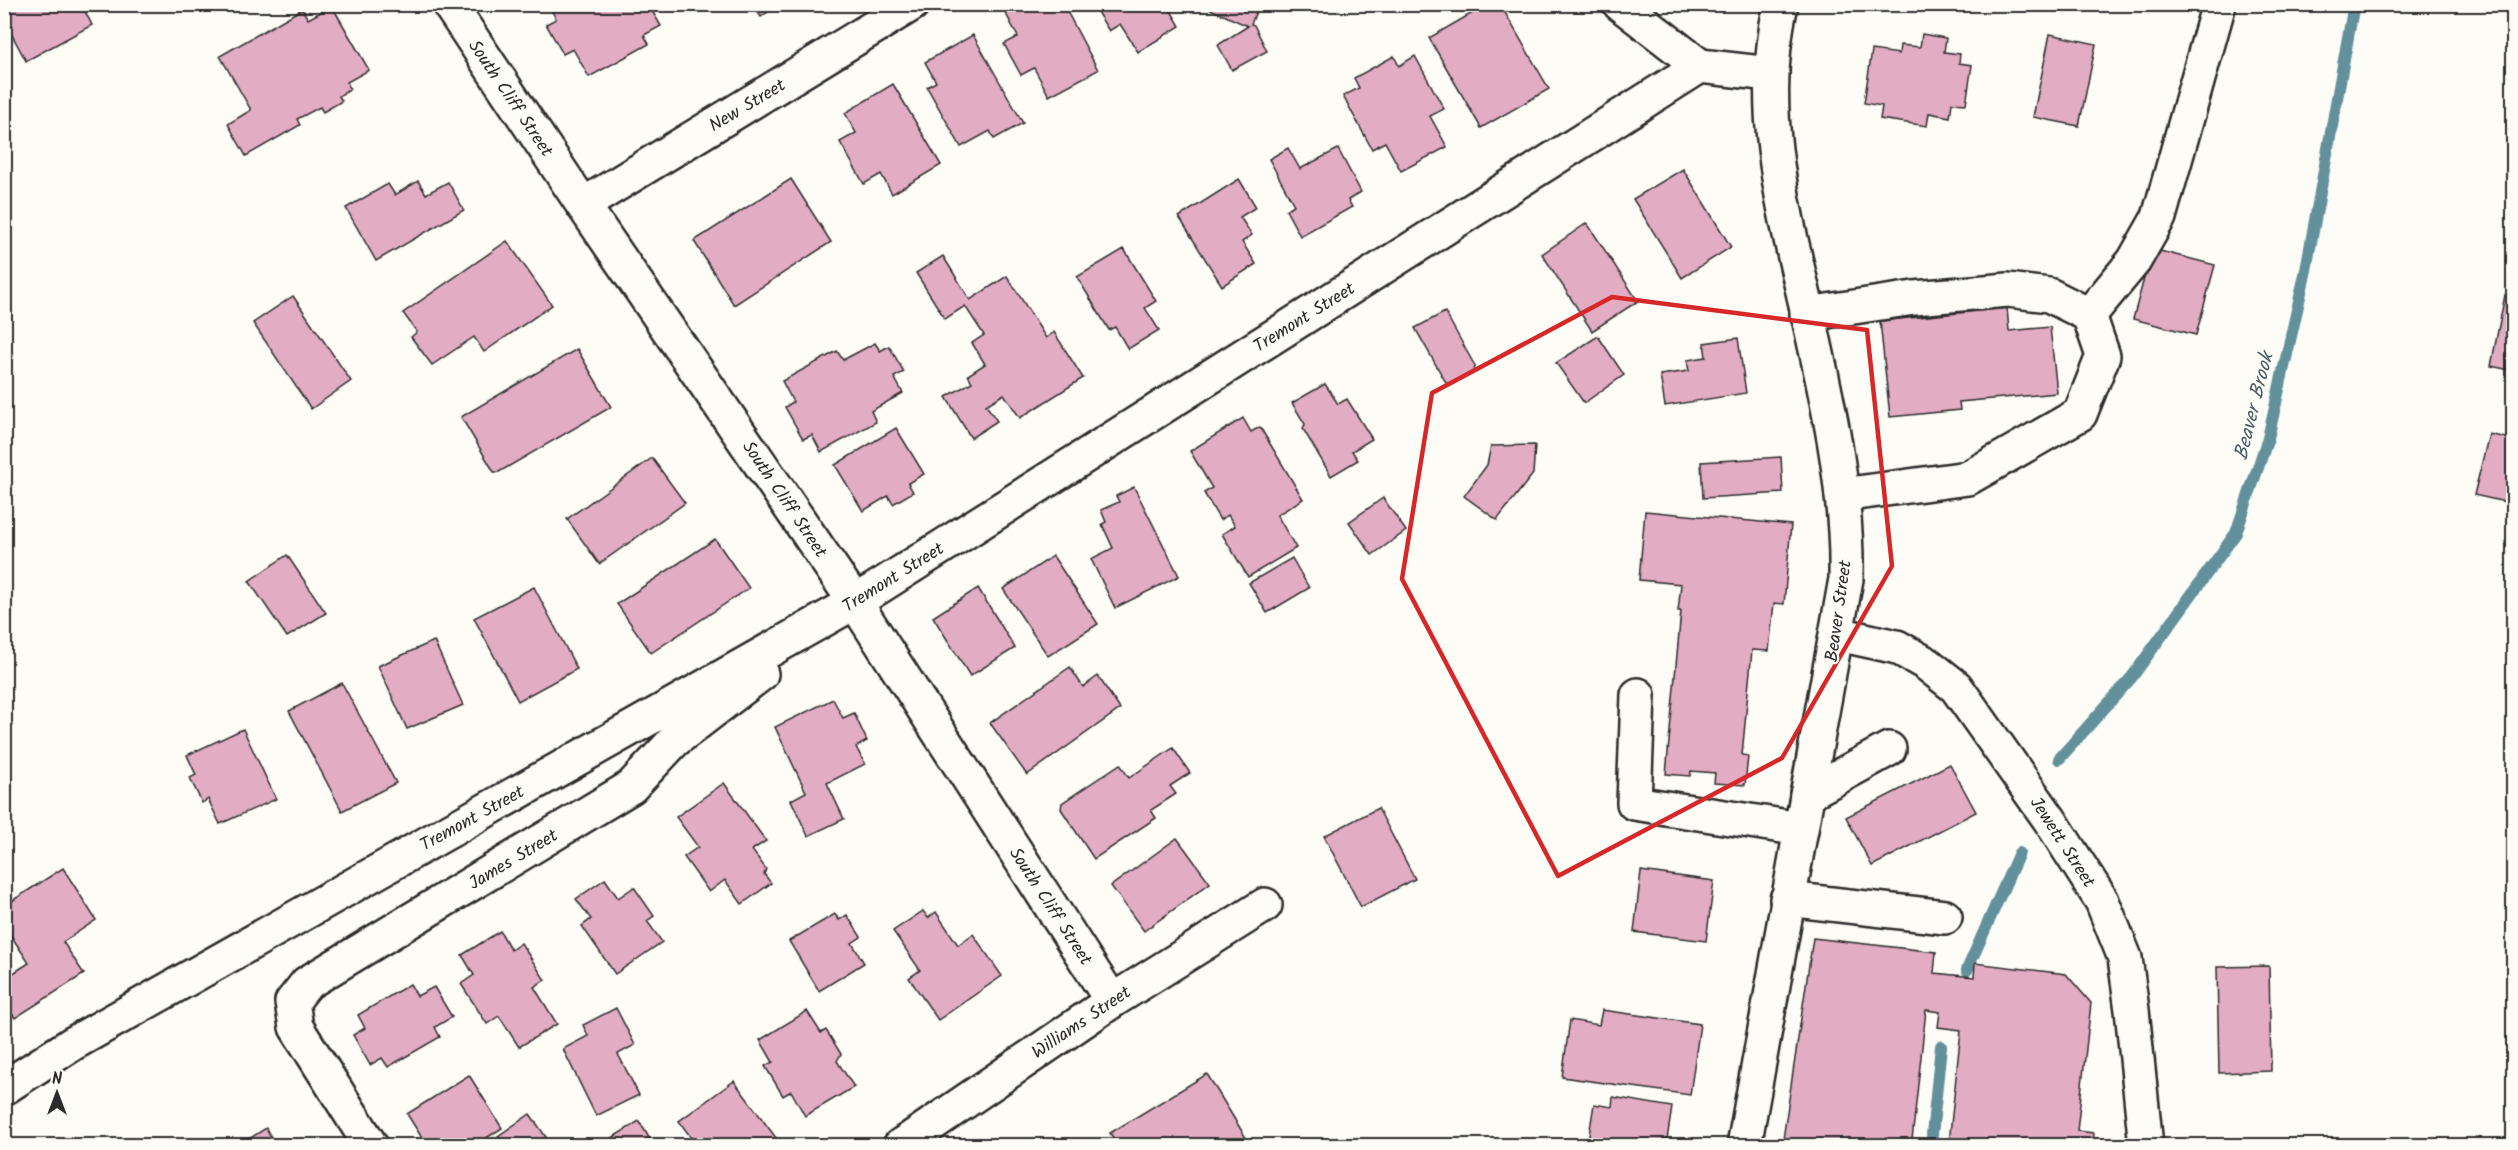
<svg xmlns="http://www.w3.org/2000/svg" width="2518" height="1150" font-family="Kalam,sans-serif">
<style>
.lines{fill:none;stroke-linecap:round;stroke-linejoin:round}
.stream{stroke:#62909b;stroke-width:12}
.building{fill:#e2acc3;stroke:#2b2b2b;stroke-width:1.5;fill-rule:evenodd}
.minor-casing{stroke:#2b2b2b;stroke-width:38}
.minor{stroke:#fdfcf7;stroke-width:33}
.marked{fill:none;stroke:#d62828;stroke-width:4.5;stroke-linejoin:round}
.labels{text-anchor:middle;stroke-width:4.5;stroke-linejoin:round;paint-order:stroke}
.street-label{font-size:18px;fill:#2b2b2b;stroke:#fdfcf7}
.water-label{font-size:20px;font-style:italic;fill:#465d63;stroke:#fdfcf7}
</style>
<rect width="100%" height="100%" fill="#fdfcf7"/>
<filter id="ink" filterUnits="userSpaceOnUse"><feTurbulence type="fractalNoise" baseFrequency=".0167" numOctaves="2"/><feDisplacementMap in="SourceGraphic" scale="12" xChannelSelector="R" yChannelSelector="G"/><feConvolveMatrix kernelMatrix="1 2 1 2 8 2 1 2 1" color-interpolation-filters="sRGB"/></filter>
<g filter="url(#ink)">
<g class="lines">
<!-- stream -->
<g class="stream">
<polyline points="2059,759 2132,677 2236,533 2268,438 2306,270 2354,4"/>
<polyline points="1967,970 2019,853"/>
<polyline points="1932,1135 1941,1046"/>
</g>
</g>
<!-- building -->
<g class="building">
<polygon points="4,4 81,4 92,25 26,61 4,20"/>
<polygon points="548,4 648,4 661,26 644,35 649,44 589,77 573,49 563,54 546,24 556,19"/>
<polygon points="752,4 779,4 761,17"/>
<polygon points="1005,4 1063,4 1098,70 1049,96 1034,68 1021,75 1004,44 1018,37 1002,6"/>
<polygon points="1092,4 1167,4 1180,26 1138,52 1120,24 1109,31"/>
<polygon points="1209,4 1259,4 1251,24 1254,25 1267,51 1232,70 1218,45 1248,26 1208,8"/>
<polygon points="1488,4 1500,4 1549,89 1481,128 1429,38"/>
<polygon points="332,6 369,70 347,82 350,89 339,96 342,101 323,112 320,107 297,119 300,125 246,156 228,124 251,110 220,56 302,9 308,19"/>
<polygon points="1922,34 1946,38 1944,52 1960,54 1959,63 1972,65 1966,104 1952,103 1950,117 1929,113 1927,126 1880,119 1882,106 1864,103 1872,50 1899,54 1900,45 1920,47"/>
<polygon points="2050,34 2096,44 2079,126 2033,117"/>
<polygon points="973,35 1023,123 994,139 990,131 961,147 927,87 936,82 925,62"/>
<polygon points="1394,56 1399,66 1415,56 1444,109 1430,116 1447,147 1401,171 1385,142 1372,149 1343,96 1359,88 1354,78"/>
<polygon points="893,84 941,165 892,194 881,174 864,184 840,142 856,133 845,113"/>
<polygon points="1288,148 1300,169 1338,149 1361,192 1348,200 1352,207 1300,236 1286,210 1294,205 1269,159"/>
<polygon points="1683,169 1731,247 1682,278 1633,199"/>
<polygon points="791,179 831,242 734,305 694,241"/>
<polygon points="1239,179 1256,207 1240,217 1252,235 1242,242 1256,264 1222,286 1179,217"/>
<polygon points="418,181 426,194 448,182 464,210 376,261 346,208 388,184 395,195"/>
<polygon points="1587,223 1638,301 1592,331 1542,254"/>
<polygon points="507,241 552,305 484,352 474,337 432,365 411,337 417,332 403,313"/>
<polygon points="1124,249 1156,301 1145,308 1159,330 1128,349 1115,327 1109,330 1077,277"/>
<polygon points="2152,249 2215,265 2196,335 2133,319"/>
<polygon points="943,256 970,300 1007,276 1046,338 1054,332 1083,378 1020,418 1004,394 986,405 997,421 971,438 946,397 972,382 968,375 985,364 972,343 984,335 965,306 945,319 916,273"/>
<polygon points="2505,295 2514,297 2514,371 2491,366"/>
<polygon points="293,296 351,381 311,409 253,323"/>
<polygon points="2007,308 2009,331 2050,327 2057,393 1959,402 1960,410 1890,417 1880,321"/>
<polygon points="1445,312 1475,366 1474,371 1448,386 1415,328"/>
<polygon points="1598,336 1624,375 1584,403 1556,363"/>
<polygon points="1738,338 1746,393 1665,406 1660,375 1689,371 1687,360 1706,357 1704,343"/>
<polygon points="875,343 880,351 889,346 904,372 894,377 903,393 871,411 876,422 821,452 812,435 803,439 785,407 793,402 782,381 837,351 843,360"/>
<polygon points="577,349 611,407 499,472 494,472 461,417"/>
<polygon points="1325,384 1338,404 1347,399 1372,439 1352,451 1358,460 1331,476 1303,429 1305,424 1292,403"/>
<polygon points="1243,418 1251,432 1260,427 1303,499 1277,515 1296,548 1248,577 1222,534 1235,526 1228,515 1220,520 1204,493 1212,488 1190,451"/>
<polygon points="896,428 924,474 908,483 913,492 893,504 888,496 863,511 835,465"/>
<polygon points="2489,434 2514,440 2514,504 2474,495"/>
<polygon points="1535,445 1533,474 1497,520 1464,496 1487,465 1491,446"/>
<polygon points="1781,457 1783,493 1703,498 1701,462"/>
<polygon points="652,458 685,503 599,564 567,519"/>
<polygon points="1134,487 1179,576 1115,608 1091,559 1113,548 1102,524 1106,522 1101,510 1119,502 1116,496"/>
<polygon points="1383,498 1406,531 1372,555 1349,522"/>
<polygon points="1645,511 1791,525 1784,604 1774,603 1769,651 1752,650 1742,755 1748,756 1745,785 1714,783 1715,773 1691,771 1690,776 1666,774 1681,611 1678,611 1681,584 1639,580"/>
<polygon points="715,539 749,588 651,653 617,604"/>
<polygon points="287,555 326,613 287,637 249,581"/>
<polygon points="1053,556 1098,624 1048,656 1003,589"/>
<polygon points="1292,558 1309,588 1267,613 1249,583"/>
<polygon points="534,587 577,669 518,701 474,618"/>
<polygon points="978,588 1015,648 970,676 933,617"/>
<polygon points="434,641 463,705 407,729 378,666"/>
<polygon points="1070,667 1083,687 1098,676 1120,709 1027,775 990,723"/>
<polygon points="342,683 396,783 342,811 289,711"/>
<polygon points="833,699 843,718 854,713 867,741 856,747 865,764 827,783 844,819 808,836 791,800 806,792 775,727"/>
<polygon points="243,729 276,799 220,824 208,799 202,803 190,778 196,775 187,755"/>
<polygon points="1173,748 1190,773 1170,786 1176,794 1151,810 1156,818 1094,859 1061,809 1062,803 1120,764 1129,778"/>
<polygon points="1950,764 1976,812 1872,866 1846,817"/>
<polygon points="724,783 766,841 752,850 766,869 764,874 771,883 742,904 725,880 709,892 684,857 698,847 676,817"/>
<polygon points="1378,808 1415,879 1361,907 1324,836"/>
<polygon points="1177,838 1210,883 1144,931 1111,886"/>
<polygon points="63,868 96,920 63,942 84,974 15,1018 4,1002 4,979 29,963 4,925 4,906"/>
<polygon points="1641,871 1714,881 1706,941 1634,932"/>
<polygon points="605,879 618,898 634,887 654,916 647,921 662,942 615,974 582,926 591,919 576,899"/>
<polygon points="923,911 928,918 936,912 958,945 973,934 1002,976 938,1020 909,978 920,970 893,931"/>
<polygon points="835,914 839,920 847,915 861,937 852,943 864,963 819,991 789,941"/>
<polygon points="500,931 511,950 521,943 545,980 534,987 557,1024 519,1047 499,1016 487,1024 461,984 474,975 462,955"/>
<path d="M1813,938L1936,952L1934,973L1974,977L1975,963L2066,974L2091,1003L2077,1131L2094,1133L2093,1146H1782ZM1926,1010L1940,1012L1938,1027L1961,1030L1949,1143L1912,1140Z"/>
<polygon points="2269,966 2271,1071 2219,1073 2217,967"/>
<polygon points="410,984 417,996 434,987 452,1017 435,1027 440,1037 388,1067 382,1058 370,1065 353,1035 365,1028 358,1015"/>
<polygon points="616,1008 635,1045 618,1054 639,1095 596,1116 563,1049 588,1036 583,1025"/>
<polygon points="1602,1010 1700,1024 1690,1095 1562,1077 1570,1020 1599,1025"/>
<polygon points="807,1011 821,1033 826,1030 841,1054 837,1061 854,1087 805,1116 791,1091 783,1096 765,1066 773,1062 760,1040"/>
<polygon points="1207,1074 1251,1146 1118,1146 1110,1133"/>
<polygon points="469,1075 502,1128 474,1146 427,1146 407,1114"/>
<polygon points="734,1081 782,1146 697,1146 679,1121"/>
<polygon points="1613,1097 1672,1107 1666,1146 1605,1146 1588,1142 1594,1104 1612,1107"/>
<polygon points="530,1114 546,1137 535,1146 505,1146 498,1136"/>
<polygon points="639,1121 654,1146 599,1146"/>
<polygon points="266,1128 276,1146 238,1146"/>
</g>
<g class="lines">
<!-- minor casing -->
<g class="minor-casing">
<g id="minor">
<polyline points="449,4 583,205 855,602 1112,1001"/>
<polyline points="1620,4 1700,66"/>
<polyline points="583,205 912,4"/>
<polyline points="1807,314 1914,298 2008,290 2049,295 2089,315 2103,356 2080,414 1968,478 1842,495"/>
<polyline points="2089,315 2134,261 2159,217 2219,4"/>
<polyline points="1838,634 1897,647 1927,664 1956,687 2050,820 2102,901 2125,958 2132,1010 2146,1146"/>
<polyline points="1638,695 1634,803 1801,829"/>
<polyline points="1807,794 1889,749"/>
<polyline points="1787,899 1945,917"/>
<polyline points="4,1088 72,1044 855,602 1700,66 1770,74"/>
<polyline points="371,1146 296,1027 292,1002 307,983 631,787 674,741 761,674"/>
<polyline points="900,1146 1112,1001 1265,905"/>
<path d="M1744,1146L1846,579C1848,484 1825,389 1804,296C1781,198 1758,105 1781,4"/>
</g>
</g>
<!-- minor -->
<use href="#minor" class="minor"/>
</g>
</g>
<!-- marked area -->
<path class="marked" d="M1612,297L1867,330L1892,566L1782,758L1558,876L1402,579L1432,393Z"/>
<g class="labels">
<!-- street labels -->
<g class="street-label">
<text transform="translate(511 98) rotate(56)" y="6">South Cliff Street</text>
<text transform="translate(747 105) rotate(-31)" y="6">New Street</text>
<text transform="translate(1304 317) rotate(-32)" y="6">Tremont Street</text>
<text transform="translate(785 499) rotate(56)" y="6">South Cliff Street</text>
<text transform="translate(893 577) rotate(-32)" y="6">Tremont Street</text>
<text transform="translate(1838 611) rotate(-82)" y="6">Beaver Street</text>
<text transform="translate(472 818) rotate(-29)" y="6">Tremont Street</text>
<text transform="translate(2063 842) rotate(57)" y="6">Jewett Street</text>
<text transform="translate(513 859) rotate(-31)" y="6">James Street</text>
<text transform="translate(1051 906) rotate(57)" y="6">South Cliff Street</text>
<text transform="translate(1081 1022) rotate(-34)" y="6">Williams Street</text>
</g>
<!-- water labels -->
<g class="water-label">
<text transform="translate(2253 406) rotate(-76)" y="7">Beaver Brook</text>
</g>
</g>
<!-- margin -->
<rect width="2518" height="1150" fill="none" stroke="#fdfcf7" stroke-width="24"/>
<rect x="12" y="12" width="2494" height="1126" fill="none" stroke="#2b2b2b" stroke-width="2" filter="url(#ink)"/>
<!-- north arrow -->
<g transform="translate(57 1093)" stroke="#fdfcf7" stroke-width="4.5" paint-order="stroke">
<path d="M0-4.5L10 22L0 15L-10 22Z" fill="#2b2b2b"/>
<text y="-9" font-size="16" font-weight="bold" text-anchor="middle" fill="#2b2b2b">N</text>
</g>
</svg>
